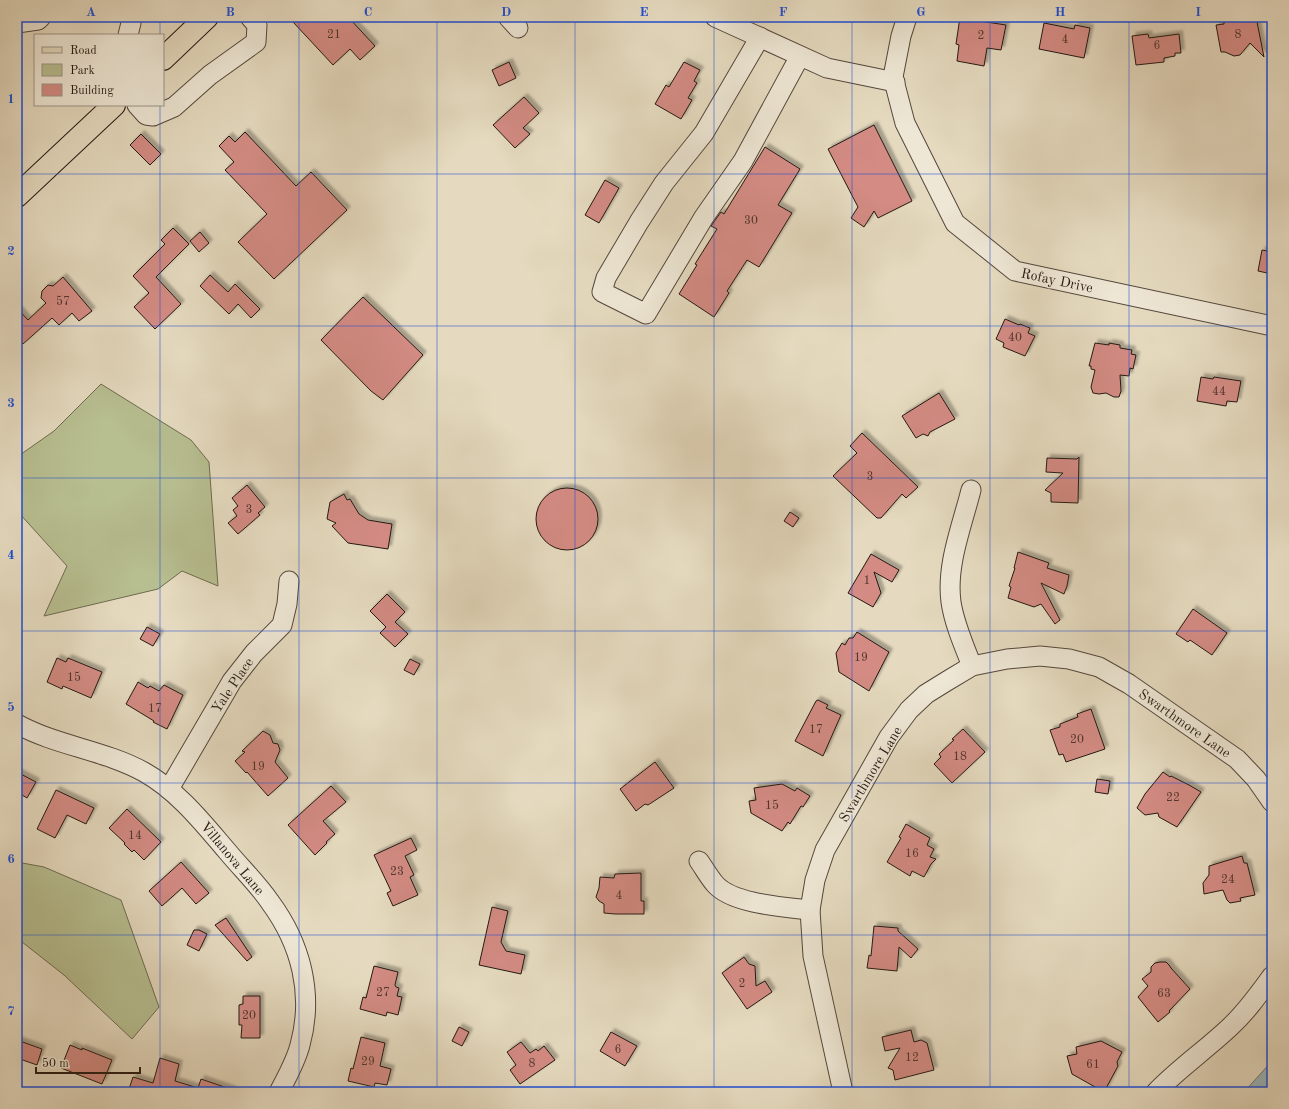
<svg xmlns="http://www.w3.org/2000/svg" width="1289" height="1109" font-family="'Old Standard TT',serif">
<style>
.green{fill:#b7be90;stroke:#6e6b51}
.water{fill:#9bb8bd;stroke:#6b7879}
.building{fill:#d38b83;stroke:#241812;filter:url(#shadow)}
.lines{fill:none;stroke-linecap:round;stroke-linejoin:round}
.minor-casing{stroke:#54483d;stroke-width:21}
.major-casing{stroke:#241812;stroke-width:24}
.minor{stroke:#eee7d5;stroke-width:19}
.major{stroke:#e5dabf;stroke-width:22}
.grid{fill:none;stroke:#1d4ed8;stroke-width:1;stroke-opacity:0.55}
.labels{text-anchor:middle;stroke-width:3;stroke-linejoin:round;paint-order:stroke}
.number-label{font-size:12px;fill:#50352e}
.street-label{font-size:14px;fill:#241812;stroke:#eee7d5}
.neatline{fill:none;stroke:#1d4ed8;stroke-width:1.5}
.grid-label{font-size:13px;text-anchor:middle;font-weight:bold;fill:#1d4ed8}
</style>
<defs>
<filter id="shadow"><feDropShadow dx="3.5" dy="-3.5" stdDeviation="1" flood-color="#0004"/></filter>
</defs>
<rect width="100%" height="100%" fill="#e5dabf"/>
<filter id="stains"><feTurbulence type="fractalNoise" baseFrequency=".005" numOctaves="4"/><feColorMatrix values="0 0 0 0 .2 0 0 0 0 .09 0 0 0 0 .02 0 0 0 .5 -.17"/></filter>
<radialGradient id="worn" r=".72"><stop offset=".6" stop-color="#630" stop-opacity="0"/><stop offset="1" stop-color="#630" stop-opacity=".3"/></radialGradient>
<!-- green -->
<g class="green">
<polygon points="101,384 191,440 209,462 218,586 182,571 158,589 44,616 67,566 19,513 17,514 17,457 54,431"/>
<polygon points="17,862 44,867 121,900 159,1007 132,1039 64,975 17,938"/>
</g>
<!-- water -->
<polygon class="water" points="1272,1061 1272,1092 1245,1091"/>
<!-- building -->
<g class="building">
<polygon points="299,17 348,17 375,46 360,60 350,49 333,65 293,22"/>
<polygon points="960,17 973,17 973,20 1006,25 1001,50 987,48 984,66 957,61 959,45 956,44"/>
<polygon points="1243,17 1256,17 1264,57 1250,43 1240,55 1234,56 1225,52 1221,52 1216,25 1224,24 1224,21"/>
<polygon points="1044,23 1074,29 1075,25 1090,28 1084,58 1039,49"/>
<polygon points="1148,34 1149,38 1179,34 1181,53 1175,53 1175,56 1164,58 1164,62 1136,65 1132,36"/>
<polygon points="509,62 516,78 499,86 492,70"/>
<polygon points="684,62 700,70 694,81 697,83 688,98 692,100 681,119 655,104 666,85 669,87"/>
<polygon points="524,97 539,113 523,128 530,134 515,148 493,125"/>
<polygon points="874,125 912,201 878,218 874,211 864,227 851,218 858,207 828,149"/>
<polygon points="245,132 296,186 311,172 347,210 274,279 238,242 267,214 225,170 234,162 219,146 229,136 235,142"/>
<polygon points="141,134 161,154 150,165 130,145"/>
<polygon points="765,147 800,169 778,205 792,213 759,267 747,260 727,291 729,293 714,317 679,294 697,265 695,264 717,229 711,226 721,212 724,214"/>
<polygon points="605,180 619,188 599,223 585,215"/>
<polygon points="173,228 189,244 156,277 181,304 155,329 134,307 149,293 133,276 165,244 161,240"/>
<polygon points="200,232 209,243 199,252 190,241"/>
<polygon points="1262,250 1272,252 1272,274 1258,271"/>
<polygon points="210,275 228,292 235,284 260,309 251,318 238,304 229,314 200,286"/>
<polygon points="63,277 92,311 79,321 72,313 59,325 52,318 23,344 17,338 17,308 28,320 46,303 41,298 42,291 48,285 53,286"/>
<polygon points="363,297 423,355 383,400 371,391 321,340"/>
<polygon points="1005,319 1019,325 1020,324 1030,328 1028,333 1035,336 1025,356 1003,347 1004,343 996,339"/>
<polygon points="1095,343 1109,345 1109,343 1120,345 1120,348 1132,350 1131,354 1136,355 1133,369 1130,368 1129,376 1120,375 1121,391 1119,397 1114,397 1106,393 1099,394 1093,393 1091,387 1095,370 1091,369 1091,366 1089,366"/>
<polygon points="1201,377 1213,379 1214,377 1241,381 1237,402 1227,401 1226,406 1197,401"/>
<polygon points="939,393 955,419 930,432 928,436 923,434 916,438 902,416"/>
<polygon points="862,433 918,487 906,498 902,494 881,518 877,518 833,476 857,453 850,446"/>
<polygon points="1079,457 1078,503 1051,502 1051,493 1045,490 1063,473 1046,472 1047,458 1077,459"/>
<polygon points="247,485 265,507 258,513 260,515 238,534 228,523 237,516 233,510 238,506 232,498"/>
<circle cx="567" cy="519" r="31"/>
<polygon points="344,494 347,500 350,499 359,514 368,520 392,524 388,549 348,543 332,526 336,523 327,519 330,502"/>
<polygon points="790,512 799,518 793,527 784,521"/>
<polygon points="1018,552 1049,563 1047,568 1069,575 1067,586 1064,594 1041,583 1060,620 1055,624 1041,604 1034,607 1008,598 1011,587 1009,586 1015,568 1014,568"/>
<polygon points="871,554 899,570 892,582 874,572 881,593 873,607 848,593"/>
<polygon points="387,594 405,612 395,622 408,634 395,647 380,633 386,627 370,611"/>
<polygon points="1193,609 1227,633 1212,655 1190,640 1188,642 1176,634"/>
<polygon points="147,627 160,634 153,646 140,639"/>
<polygon points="857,632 889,652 869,691 839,672 836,653 842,643 845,645 849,638 853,638"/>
<polygon points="57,658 66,662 68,658 102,672 91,698 63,686 62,689 47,682"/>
<polygon points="410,659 420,664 414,675 404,670"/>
<polygon points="138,682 148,688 150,686 159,691 164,685 183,695 167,729 153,722 154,721 126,704"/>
<polygon points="818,700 828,705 826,708 841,715 823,756 795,741 816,701"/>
<polygon points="1091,709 1105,749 1066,762 1063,754 1059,755 1050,730 1060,727 1060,724 1078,717 1077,714"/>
<polygon points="963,729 985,752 952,783 934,764 941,757 939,754 954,740 952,739"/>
<polygon points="263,731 270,735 273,743 278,744 280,750 275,762 288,778 268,796 247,772 246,773 235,761 245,752 242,751"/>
<polygon points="655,762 674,788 648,805 645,804 636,811 620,789"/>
<polygon points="17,772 36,782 27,798 17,792"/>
<polygon points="1163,772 1170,777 1171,776 1189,785 1201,792 1177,827 1159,817 1158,813 1145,815 1137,808 1145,794"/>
<polygon points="1097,779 1110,781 1108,794 1095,792"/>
<polygon points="782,784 795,791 797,788 810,796 803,807 801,806 790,824 788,822 782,831 751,813 749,801 756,800 754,788"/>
<polygon points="331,786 346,802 323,821 335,834 326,842 327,843 315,855 288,825"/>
<polygon points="56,790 94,808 86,824 67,815 55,838 37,829"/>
<polygon points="127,809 161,842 144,860 134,850 132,852 124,844 125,843 109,828"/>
<polygon points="906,824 930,838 927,845 934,849 930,857 936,859 931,864 924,877 912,871 910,876 887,862 901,838 899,837"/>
<polygon points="411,838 417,850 405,856 414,875 410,877 418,895 393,906 387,893 391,891 374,855"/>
<polygon points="1242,856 1244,863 1247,863 1255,895 1240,898 1241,901 1230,903 1227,900 1223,890 1204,894 1203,883 1209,875 1209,866"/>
<polygon points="181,862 209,893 196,904 182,888 162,906 149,891"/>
<polygon points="641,873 641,901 644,901 644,914 615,914 604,913 604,904 599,901 596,897 599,888 600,877 614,878 615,874"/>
<polygon points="492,907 508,911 501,942 506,951 525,955 521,974 479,965"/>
<polygon points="226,918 252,957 247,961 215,925"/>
<polygon points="874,926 898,928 898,931 918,949 911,958 899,947 897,971 867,968 869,955 871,956"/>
<polygon points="194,930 199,930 207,934 199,951 187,945"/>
<polygon points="744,957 749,964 755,966 756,986 765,981 772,992 747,1009 722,973"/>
<polygon points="1160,962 1166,962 1169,965 1171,968 1190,989 1169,1011 1170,1012 1158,1022 1138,997 1148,986 1142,979 1151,972 1151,967 1155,963"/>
<polygon points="374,966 398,972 395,985 396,987 399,988 397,996 402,997 398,1015 387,1012 386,1016 360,1009 363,997 366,998"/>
<polygon points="243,996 260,996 260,1038 241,1038 242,1025 239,1025 239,1005 243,1004"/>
<polygon points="459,1027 469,1032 462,1046 452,1041"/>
<polygon points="911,1030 914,1042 921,1040 927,1043 934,1070 895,1080 893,1070 888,1068 900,1048 885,1051 882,1037"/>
<polygon points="611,1032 637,1046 625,1066 600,1051"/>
<polygon points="361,1037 385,1043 380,1066 391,1069 387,1085 375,1083 374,1087 348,1081 351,1068 353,1069"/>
<polygon points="17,1040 42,1049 37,1065 17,1058"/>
<polygon points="1101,1041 1122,1052 1117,1062 1118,1066 1104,1092 1072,1074 1067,1056 1077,1054 1076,1047"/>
<polygon points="521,1042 530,1053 536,1049 538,1051 544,1046 555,1060 520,1084 510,1070 516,1065 507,1052"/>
<polygon points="70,1045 82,1050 82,1048 112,1060 102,1084 61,1068"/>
<polygon points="160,1058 179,1064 175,1081 198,1088 201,1079 233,1090 233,1092 128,1092 133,1077 153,1083"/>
</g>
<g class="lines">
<!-- minor casing -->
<g class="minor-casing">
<g id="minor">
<polyline points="508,17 518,28"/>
<polyline points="715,17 827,68 895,82"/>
<polyline points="907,17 901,36 893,77 905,123 955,223 1015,271 1272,326"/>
<polyline points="17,23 38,20 41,17"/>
<polyline points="128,35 131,23 131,17"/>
<polyline points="760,37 704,133 664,183 639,222 606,278 602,292 646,314 704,217 743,161 800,56"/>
<polyline points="137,105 146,115 153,116 174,107 210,75 256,42 257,25 250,17"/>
<path d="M971,490C962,526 946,565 951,602C954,623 964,646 972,666"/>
<path d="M17,724C57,746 104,750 144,772C178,791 203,823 227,851C241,868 258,884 270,902C301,944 314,994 300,1045C296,1061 287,1077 279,1092"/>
<polyline points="169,789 232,681 254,653 282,625 287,604 289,581"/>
<path d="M699,861C704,868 709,877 715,884C732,904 784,907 810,910"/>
<polyline points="843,1092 813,956 810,910 815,880 825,850 889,737 909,710 926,694 947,681 972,666 1007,659 1040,656 1069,659 1099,667 1129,684 1237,759 1256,779 1272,802"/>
<path d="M1156,1092C1179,1068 1207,1049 1231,1026C1247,1011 1259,994 1272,976"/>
</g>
</g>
<!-- major casing -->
<g class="major-casing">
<g id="major">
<polyline points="163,59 207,17"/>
<polyline points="17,196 114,105"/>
</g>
</g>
<!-- minor -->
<use href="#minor" class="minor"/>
<!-- major -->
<use href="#major" class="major"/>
</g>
<!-- grid -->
<path class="grid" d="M160,17V35M299,17V1092M437,17V1092M575,17V1092M714,17V1092M852,17V1092M990,17V1092M1129,17V1092M160,105V1092M17,174H1272M17,326H1272M17,478H1272M17,631H1272M17,783H1272M17,935H1272"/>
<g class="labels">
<!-- number labels -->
<g class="number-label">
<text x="334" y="38">21</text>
<text x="1238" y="38">8</text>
<text x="981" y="39">2</text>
<text x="1065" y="43">4</text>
<text x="1157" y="49">6</text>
<text x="751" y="224">30</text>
<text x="63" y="305">57</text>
<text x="1015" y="341">40</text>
<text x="1219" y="395">44</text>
<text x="870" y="480">3</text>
<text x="249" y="513">3</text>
<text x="867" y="584">1</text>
<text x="861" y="661">19</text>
<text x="74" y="681">15</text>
<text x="155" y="712">17</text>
<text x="816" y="733">17</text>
<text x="1077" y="743">20</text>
<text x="960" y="760">18</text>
<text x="258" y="770">19</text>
<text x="1173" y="801">22</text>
<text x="772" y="809">15</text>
<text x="135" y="839">14</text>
<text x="912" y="857">16</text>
<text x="397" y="875">23</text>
<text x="1228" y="883">24</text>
<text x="619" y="899">4</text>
<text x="742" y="987">2</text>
<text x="383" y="996">27</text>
<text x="1164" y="997">63</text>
<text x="249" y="1019">20</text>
<text x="618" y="1053">6</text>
<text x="912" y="1061">12</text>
<text x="368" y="1065">29</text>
<text x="532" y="1067">8</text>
<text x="1093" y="1068">61</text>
</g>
<!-- street labels -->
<g class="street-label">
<text transform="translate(1057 280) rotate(12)" y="5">Rofay Drive</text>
<text transform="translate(232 685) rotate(-56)" y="5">Yale Place</text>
<text transform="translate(1185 723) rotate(35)" y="5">Swarthmore Lane</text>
<text transform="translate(870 774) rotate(-59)" y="5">Swarthmore Lane</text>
<text transform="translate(233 858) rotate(50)" y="5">Villanova Lane</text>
</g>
</g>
<!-- margin -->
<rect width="1289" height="1109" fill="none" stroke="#e5dabf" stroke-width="44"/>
<!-- legend -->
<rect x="34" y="34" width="130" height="72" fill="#eee7d5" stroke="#9d9487"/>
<rect x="42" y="47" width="20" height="6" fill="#e5dabf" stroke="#9d9487"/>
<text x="70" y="54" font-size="12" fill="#241812">Road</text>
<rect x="42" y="64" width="20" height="12" fill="#b7be90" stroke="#9d9487"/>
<text x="70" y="74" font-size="12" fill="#241812">Park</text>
<rect x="42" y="84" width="20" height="12" fill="#d38b83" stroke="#9d9487"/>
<text x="70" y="94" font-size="12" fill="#241812">Building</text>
<!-- scale -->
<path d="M36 1067v6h104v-6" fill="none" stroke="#241812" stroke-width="2"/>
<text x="42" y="1067" font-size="12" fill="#241812" stroke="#eee7d5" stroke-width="3" paint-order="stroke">50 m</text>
<rect x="22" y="22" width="1245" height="1065" class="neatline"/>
<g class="grid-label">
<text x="91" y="16">A</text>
<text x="230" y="16">B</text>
<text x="368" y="16">C</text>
<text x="506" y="16">D</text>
<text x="644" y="16">E</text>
<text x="783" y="16">F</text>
<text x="921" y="16">G</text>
<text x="1060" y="16">H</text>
<text x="1198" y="16">I</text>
<text x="11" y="103">1</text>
<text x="11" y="255">2</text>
<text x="11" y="407">3</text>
<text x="11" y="559">4</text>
<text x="11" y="711">5</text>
<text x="11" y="863">6</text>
<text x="11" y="1015">7</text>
</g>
<rect width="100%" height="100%" filter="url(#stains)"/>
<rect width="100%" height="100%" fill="url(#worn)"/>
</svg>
